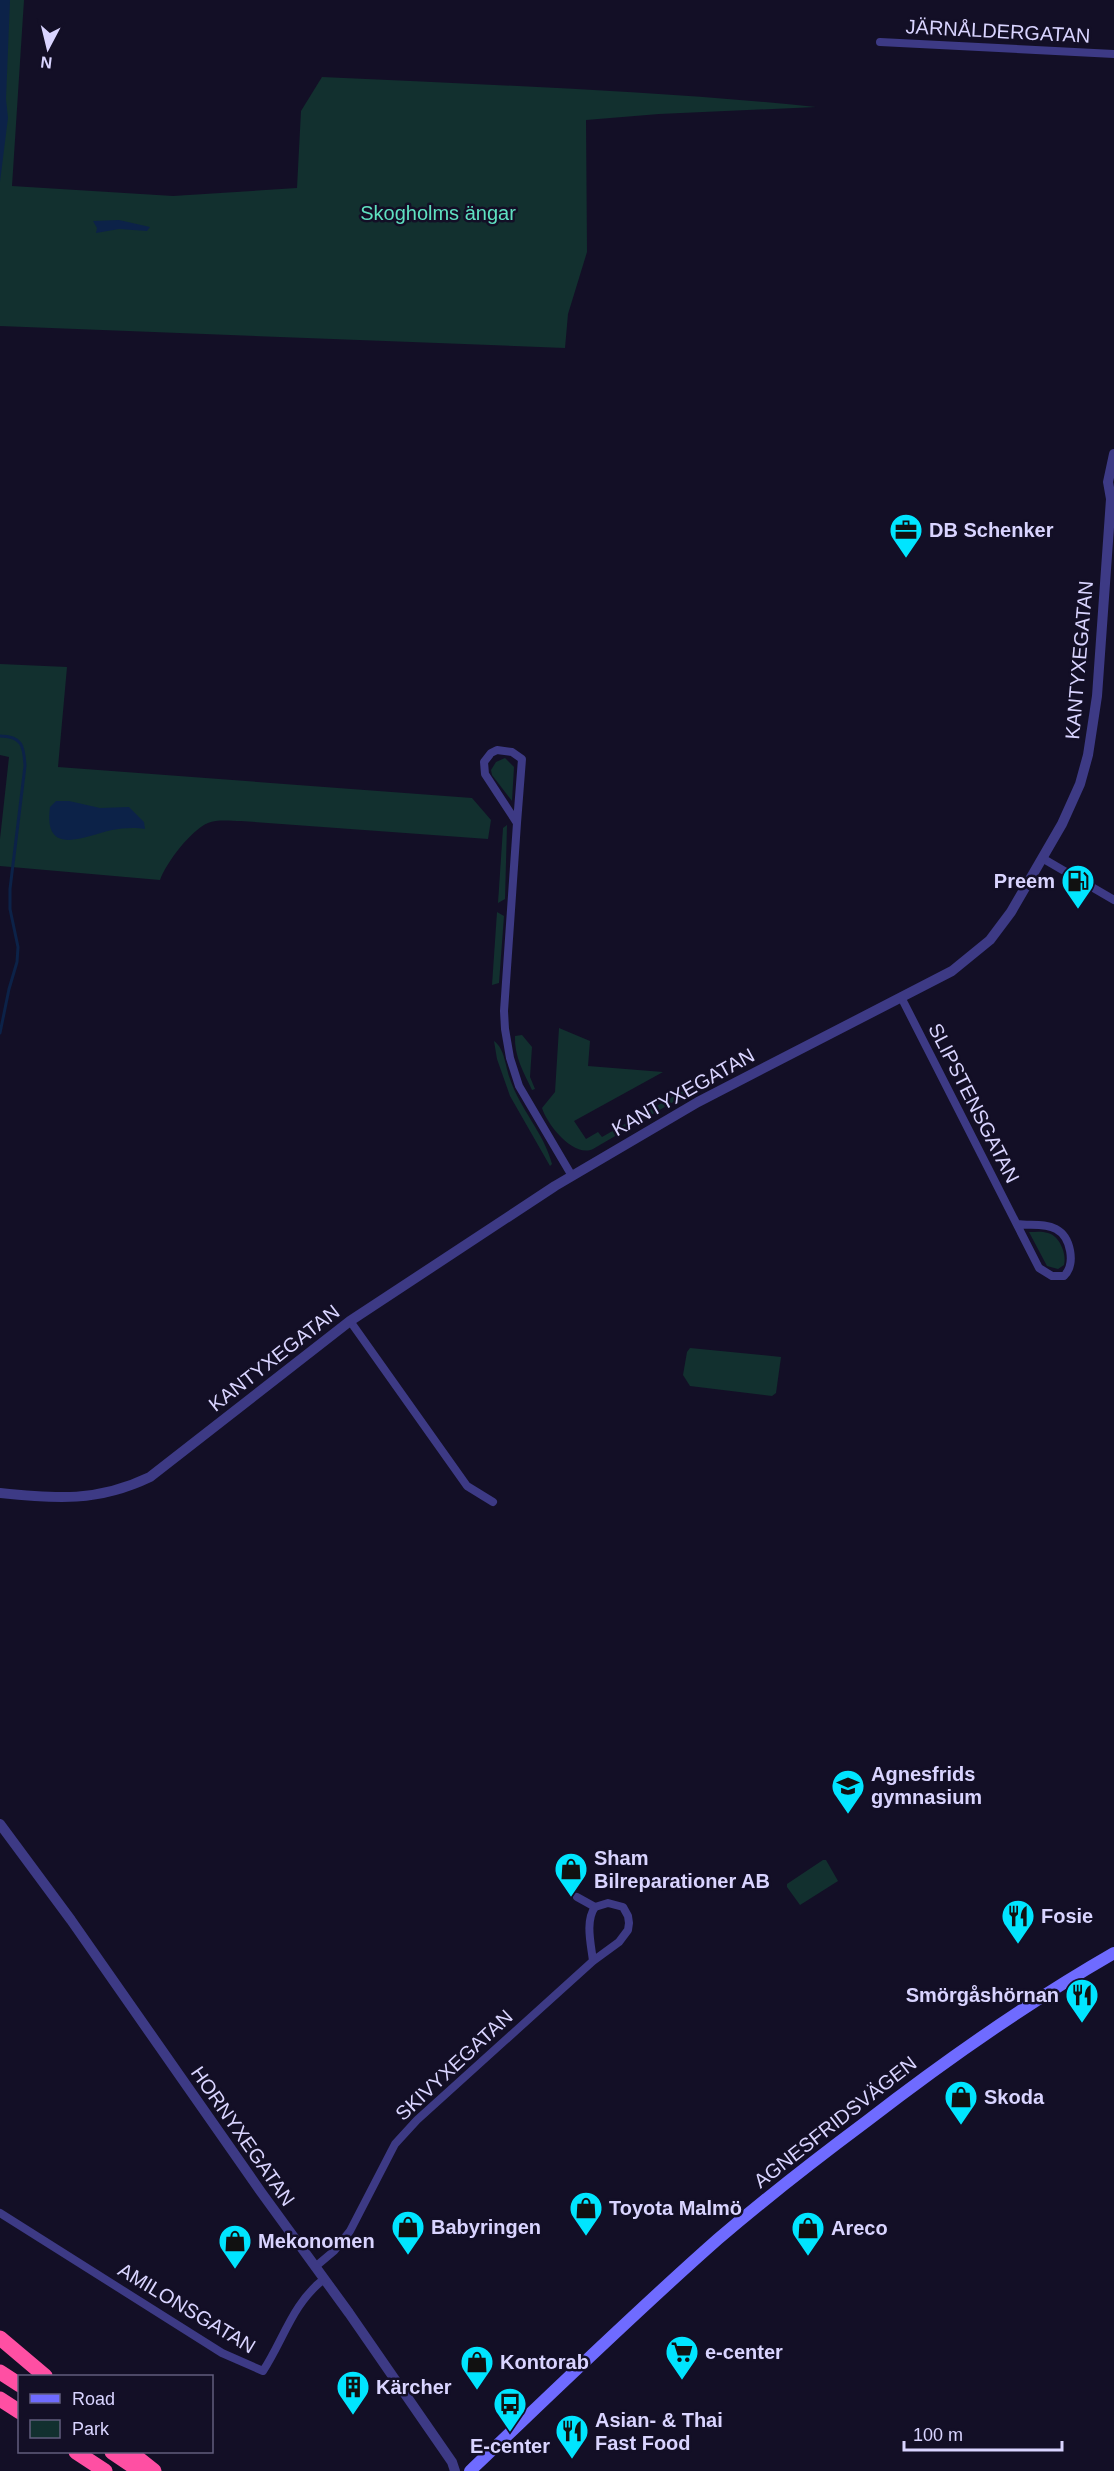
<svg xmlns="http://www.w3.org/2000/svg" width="1114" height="2471" font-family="Helvetica,sans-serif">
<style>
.green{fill:#12302f}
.water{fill:#0c2248}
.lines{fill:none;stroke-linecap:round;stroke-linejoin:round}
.stream{stroke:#0c2248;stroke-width:3}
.minor{stroke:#3d3a85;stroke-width:8}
.tertiary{stroke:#3d3a85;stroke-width:10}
.secondary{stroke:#6f6bff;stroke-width:12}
.motorway{stroke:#ff4fa3;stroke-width:15}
.labels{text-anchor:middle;stroke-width:5;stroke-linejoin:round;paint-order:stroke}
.street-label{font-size:20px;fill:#d9d4ff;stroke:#130f26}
.park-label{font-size:20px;fill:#5fe0c0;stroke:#130f26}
.poi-label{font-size:20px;font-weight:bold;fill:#d9d4ff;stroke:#130f26;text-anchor:start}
</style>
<rect width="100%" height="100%" fill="#130f26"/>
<!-- green -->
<g class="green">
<path d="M0,0H24L12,186L173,196L297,188L301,111L322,77C487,85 652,90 816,107L659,114L586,120L587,252L568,314L565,348L0,326Z"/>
<path d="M0,664L67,667L58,767L472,798L491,820L488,839L241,821C231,821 217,819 208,823C191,830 166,863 160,880L0,866V839L9,757L0,755Z"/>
<polygon points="505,758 514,767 512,801 492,775 491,770 496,762"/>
<polygon points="507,825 505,899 498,903 503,828"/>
<polygon points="497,912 504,916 499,983 492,985"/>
<path d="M559,1028L590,1041L588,1066L663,1072L574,1121L586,1139L598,1132L602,1137L690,1087L692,1091L593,1149C573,1158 547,1124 542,1108L555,1092Z"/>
<path d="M522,1035L532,1047L530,1077L535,1089L532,1090C524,1073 514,1056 515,1036Z"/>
<path d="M494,1041C505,1049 505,1066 510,1079C520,1109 544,1133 552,1164L550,1166L510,1096L497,1059Z"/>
<path d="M1029,1232C1035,1232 1042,1231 1048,1233C1060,1236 1067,1255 1064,1265L1058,1269L1047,1266Z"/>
<polygon points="690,1348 781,1357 776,1393 772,1396 690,1386 683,1375 687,1352"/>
<polygon points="823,1860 826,1860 838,1881 800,1905 787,1887 787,1884"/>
</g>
<!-- water -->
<g class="water">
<polygon points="0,0 10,0 6,99 8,118 0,182"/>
<polygon points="119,220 150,227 147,231 119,229 96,233 97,228 93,221"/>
<path d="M56,801H69L100,808L129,807L144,822L145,829C135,827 122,828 112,830C85,836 43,858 50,807Z"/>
</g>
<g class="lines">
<!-- stream -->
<path class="stream" d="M0,736C22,736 24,746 25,766L10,889V909L18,947L17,962L9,989L0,1033"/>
<!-- minor -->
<g class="minor">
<polyline points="880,42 1114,54"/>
<polyline points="517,823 522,759 512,752 497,750 491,753 484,762 485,774 517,823 504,1011 505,1029 510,1058 519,1086 572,1176"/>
<polyline points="1042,858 1114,900"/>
<path d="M901,997L1039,1268L1052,1276H1064C1076,1264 1071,1237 1056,1229C1045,1223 1029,1226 1017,1224"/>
<polyline points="350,1321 467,1486 493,1502"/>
<polyline points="577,1897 595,1907"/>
<path d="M0,2213L222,2353L263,2371C284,2339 292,2304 324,2279"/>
<path d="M315,2267L334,2251L350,2231L395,2144L417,2120L593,1961L619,1942L628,1930L629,1923L628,1916L623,1907L608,1903L595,1907C585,1921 591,1944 593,1961"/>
</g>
<!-- tertiary -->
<g class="tertiary">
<path d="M0,1493C56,1499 98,1502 150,1477L350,1321L555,1186L698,1102L952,971L990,940L1011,912L1062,824L1080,784L1088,755L1097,696L1111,499L1108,482L1114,454"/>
<polyline points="0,1824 71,1920 261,2192 349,2313 452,2462 455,2471"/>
</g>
<!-- secondary -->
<path class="secondary" d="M470,2471C552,2393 633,2314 718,2239C766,2198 816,2159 867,2121C946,2060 1027,2003 1114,1953"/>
<!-- motorway -->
<g class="motorway">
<polyline points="0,2338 45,2376"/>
<polyline points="0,2372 20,2385"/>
<polyline points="0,2399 20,2412"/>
<polyline points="76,2452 105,2471"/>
<polyline points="112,2452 140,2471"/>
<polyline points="130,2452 154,2471"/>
</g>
</g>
<!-- icons -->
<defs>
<g id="office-pin" transform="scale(1.725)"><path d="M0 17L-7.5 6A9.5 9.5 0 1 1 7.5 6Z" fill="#00e5ff" stroke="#130f26"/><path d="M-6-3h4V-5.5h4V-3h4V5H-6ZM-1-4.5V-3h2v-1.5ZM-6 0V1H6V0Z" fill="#111"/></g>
<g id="fuel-pin" transform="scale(1.725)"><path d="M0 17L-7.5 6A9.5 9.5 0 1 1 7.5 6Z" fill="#00e5ff" stroke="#130f26"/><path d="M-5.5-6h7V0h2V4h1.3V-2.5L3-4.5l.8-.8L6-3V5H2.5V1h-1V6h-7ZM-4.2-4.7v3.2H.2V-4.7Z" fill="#111"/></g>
<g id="school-pin" transform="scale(1.725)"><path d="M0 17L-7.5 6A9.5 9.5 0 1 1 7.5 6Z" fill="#00e5ff" stroke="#130f26"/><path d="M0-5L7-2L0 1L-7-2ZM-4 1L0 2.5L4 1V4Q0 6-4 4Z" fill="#111"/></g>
<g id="shop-pin" transform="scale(1.725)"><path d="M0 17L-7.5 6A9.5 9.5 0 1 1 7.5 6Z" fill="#00e5ff" stroke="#130f26"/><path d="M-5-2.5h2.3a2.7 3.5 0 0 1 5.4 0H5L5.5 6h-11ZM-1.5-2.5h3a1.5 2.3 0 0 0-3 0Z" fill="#111"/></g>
<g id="restaurant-pin" transform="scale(1.725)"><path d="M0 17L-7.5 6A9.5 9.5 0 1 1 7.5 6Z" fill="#00e5ff" stroke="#130f26"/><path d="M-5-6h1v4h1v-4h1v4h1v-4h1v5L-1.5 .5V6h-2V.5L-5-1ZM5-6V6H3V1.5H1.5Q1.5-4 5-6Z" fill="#111"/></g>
<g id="supermarket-pin" transform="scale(1.725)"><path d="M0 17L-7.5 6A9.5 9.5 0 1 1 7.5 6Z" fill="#00e5ff" stroke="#130f26"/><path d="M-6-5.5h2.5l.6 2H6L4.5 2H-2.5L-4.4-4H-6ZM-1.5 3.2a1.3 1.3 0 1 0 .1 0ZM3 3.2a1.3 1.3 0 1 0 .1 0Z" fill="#111"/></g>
<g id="building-pin" transform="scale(1.725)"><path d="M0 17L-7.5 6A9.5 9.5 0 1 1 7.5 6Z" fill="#00e5ff" stroke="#130f26"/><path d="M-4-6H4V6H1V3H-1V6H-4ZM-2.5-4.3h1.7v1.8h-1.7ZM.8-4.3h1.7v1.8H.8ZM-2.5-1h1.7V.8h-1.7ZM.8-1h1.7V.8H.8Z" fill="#111"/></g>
<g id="bus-pin" transform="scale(1.725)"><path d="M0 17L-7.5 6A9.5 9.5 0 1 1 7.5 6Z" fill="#00e5ff" stroke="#130f26"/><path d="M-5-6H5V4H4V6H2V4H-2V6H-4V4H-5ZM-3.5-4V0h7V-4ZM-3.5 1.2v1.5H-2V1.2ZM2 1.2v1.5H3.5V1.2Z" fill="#111"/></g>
</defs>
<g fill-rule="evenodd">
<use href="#office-pin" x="906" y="530"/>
<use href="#fuel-pin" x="1078" y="881"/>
<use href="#school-pin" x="848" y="1786"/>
<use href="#shop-pin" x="571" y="1869"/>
<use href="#restaurant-pin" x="1018" y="1916"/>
<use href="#restaurant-pin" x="1082" y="1995"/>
<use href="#shop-pin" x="961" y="2097"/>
<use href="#shop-pin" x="586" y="2208"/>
<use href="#shop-pin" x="408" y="2227"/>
<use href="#shop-pin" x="808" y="2228"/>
<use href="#shop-pin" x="235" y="2241"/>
<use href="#supermarket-pin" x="682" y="2352"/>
<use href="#shop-pin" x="477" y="2362"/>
<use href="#building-pin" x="353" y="2387"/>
<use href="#bus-pin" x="510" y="2404"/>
<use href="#restaurant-pin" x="572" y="2431"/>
</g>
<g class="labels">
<!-- street labels -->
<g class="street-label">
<text transform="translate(998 31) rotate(3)" y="7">JÄRNÅLDERGATAN</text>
<text transform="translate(1079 660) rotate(-85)" y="7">KANTYXEGATAN</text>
<text transform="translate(683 1092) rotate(-29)" y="7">KANTYXEGATAN</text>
<text transform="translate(974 1103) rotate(63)" y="7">SLIPSTENSGATAN</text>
<text transform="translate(274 1358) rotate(-38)" y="7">KANTYXEGATAN</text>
<text transform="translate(454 2065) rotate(-43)" y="7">SKIVYXEGATAN</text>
<text transform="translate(835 2122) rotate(-38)" y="7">AGNESFRIDSVÄGEN</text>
<text transform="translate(243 2136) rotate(55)" y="7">HORNYXEGATAN</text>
<text transform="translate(187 2308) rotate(31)" y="7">AMILONSGATAN</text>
</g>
<!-- park labels -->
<g class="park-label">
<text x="438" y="220">Skogholms ängar</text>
</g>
<!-- poi labels -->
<g class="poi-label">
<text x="929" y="537">DB Schenker</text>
<text x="1055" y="888" text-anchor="end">Preem</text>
<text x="871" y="1781">Agnesfrids<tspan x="871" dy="23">gymnasium</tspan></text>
<text x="594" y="1865">Sham<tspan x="594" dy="23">Bilreparationer AB</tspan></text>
<text x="1041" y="1923">Fosie</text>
<text x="1059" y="2002" text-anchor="end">Smörgåshörnan</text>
<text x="984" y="2104">Skoda</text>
<text x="609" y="2215">Toyota Malmö</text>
<text x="431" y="2234">Babyringen</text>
<text x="831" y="2235">Areco</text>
<text x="258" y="2248">Mekonomen</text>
<text x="705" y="2359">e-center</text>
<text x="500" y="2369">Kontorab</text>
<text x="376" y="2394">Kärcher</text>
<text x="595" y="2427">Asian- &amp; Thai<tspan x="595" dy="23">Fast Food</tspan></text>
<text x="510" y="2453" text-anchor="middle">E-center</text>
</g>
</g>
<!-- legend -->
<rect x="18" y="2375" width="195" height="78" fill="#130f26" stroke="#625e7d" stroke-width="1.5"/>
<rect x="30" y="2394" width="30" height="9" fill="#6f6bff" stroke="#625e7d" stroke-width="1.5"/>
<text x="72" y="2405" font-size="18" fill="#d9d4ff">Road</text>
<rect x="30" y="2420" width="30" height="18" fill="#12302f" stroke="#625e7d" stroke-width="1.5"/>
<text x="72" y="2435" font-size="18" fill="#d9d4ff">Park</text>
<!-- north arrow -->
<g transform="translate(48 48) rotate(187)" stroke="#130f26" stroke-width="4.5" paint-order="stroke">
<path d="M0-4.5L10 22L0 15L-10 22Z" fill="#d9d4ff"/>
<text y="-9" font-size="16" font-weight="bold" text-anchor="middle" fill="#d9d4ff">N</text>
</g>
<!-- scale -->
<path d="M904 2441v9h158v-9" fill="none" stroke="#d9d4ff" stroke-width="3"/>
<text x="913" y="2441" font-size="18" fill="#d9d4ff" stroke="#130f26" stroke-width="4.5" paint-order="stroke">100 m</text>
</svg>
